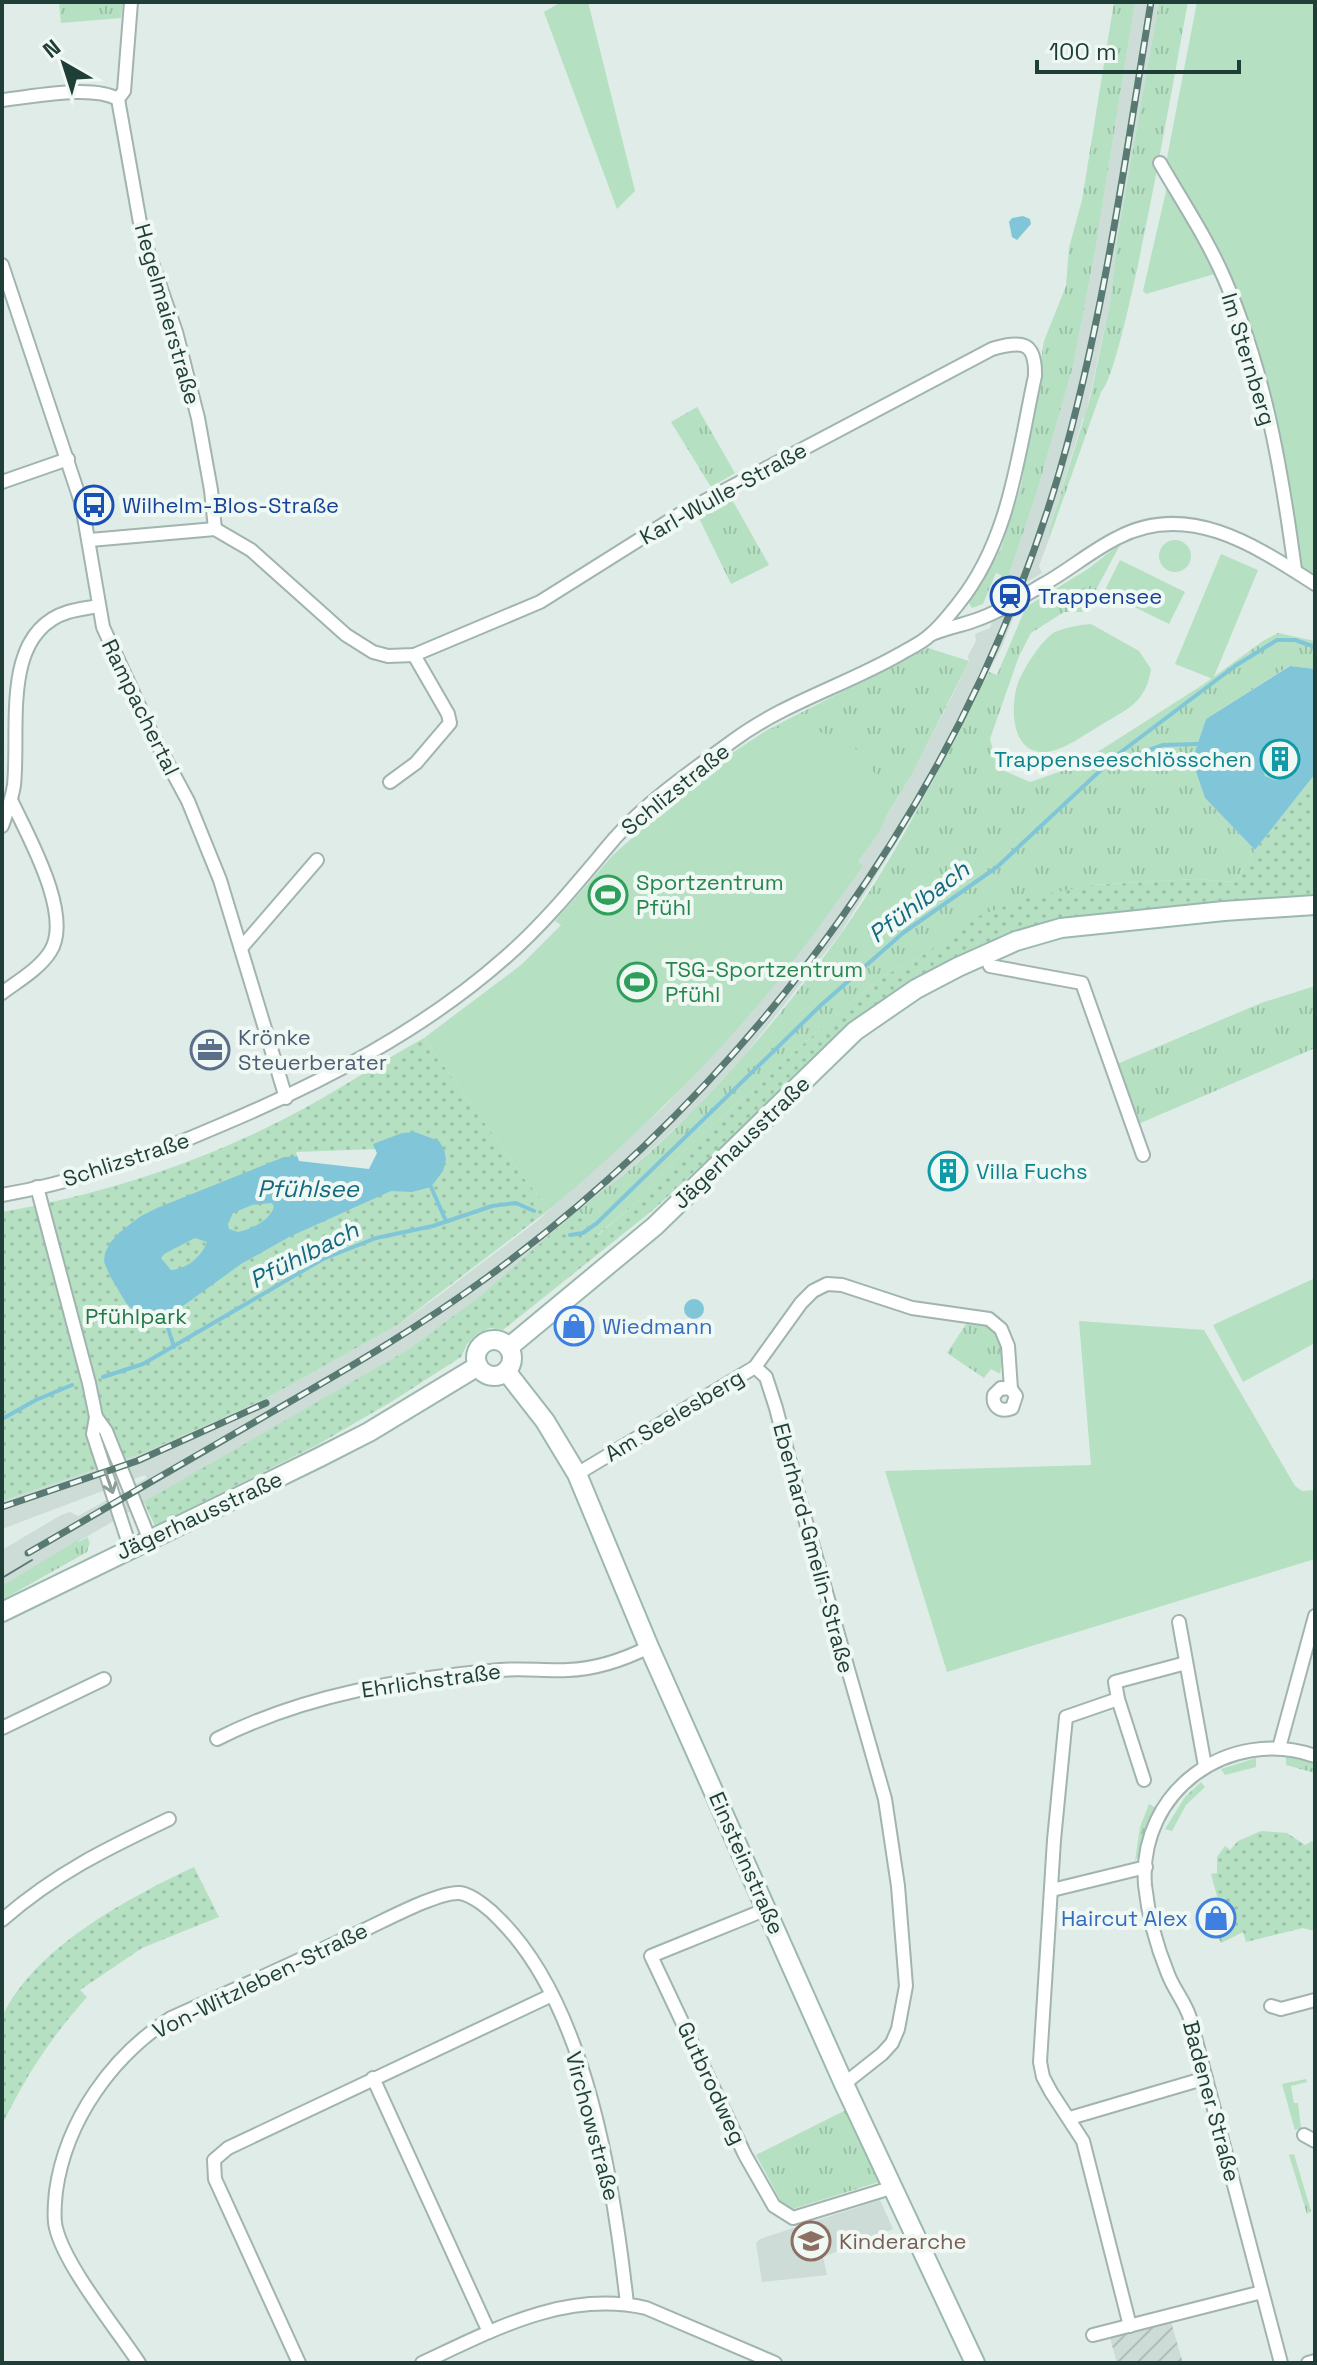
<svg xmlns="http://www.w3.org/2000/svg" width="1317" height="2365" font-family="'Space Grotesk',sans-serif">
<style>
.built{fill:#cddcd6}
.industrial{fill:url(#industrial-furrows)}
.grass{fill:url(#grass-tufts)}
.park{fill:url(#park-dots)}
.garden{fill:#b5e0c2}
.water{fill:#80c6d8;fill-rule:evenodd}
.pier{fill:#dfece7}
.lines{fill:none;stroke-linecap:round;stroke-linejoin:round}
.stream{stroke:#80c6d8;stroke-width:4}
.street-casing{stroke:#a1b4af;stroke-width:16}
.secondary-casing{stroke:#9cb9b0;stroke-width:22}
.street{stroke:#fff;stroke-width:12}
.secondary{stroke:#fff;stroke-width:18}
.tram{stroke:#587a72;stroke-width:2}
.rail-casing{stroke:#587a72;stroke-width:7}
.rail{stroke:#f0f8f4;stroke-width:4;stroke-dasharray:12;stroke-linecap:butt}
.oneway{stroke:#8e9e9b}
.labels{text-anchor:middle;stroke-width:8;stroke-linejoin:round;paint-order:stroke}
.street-label{font-size:22px;fill:#1e3e37;stroke:#f0f8f4}
.transit-label{font-size:22px;fill:#164399;stroke:#f0f8f4;text-anchor:start}
.culture-label{font-size:22px;fill:#0d838f;stroke:#f0f8f4;text-anchor:end}
.leisure-label{font-size:22px;fill:#27864d;stroke:#f0f8f4;text-anchor:start}
.service-label{font-size:22px;fill:#4e5e75;stroke:#f0f8f4;text-anchor:start}
.park-label{font-size:22px;fill:#247949;stroke:#f0f8f4}
.shop-label{font-size:22px;fill:#366cbe;stroke:#f0f8f4;text-anchor:start}
.education-label{font-size:22px;fill:#785e54;stroke:#f0f8f4;text-anchor:start}
.water-label{font-size:24px;font-style:italic;fill:#126980;stroke:#f0f8f4}
</style>
<defs>
<pattern id="industrial-furrows" width="10" height="10" patternUnits="userSpaceOnUse" patternTransform="scale(2)"><rect width="10" height="10" fill="#cddcd6"/><path d="M-1 1l2-2M0 10L10 0M9 11l2-2" fill="none" stroke="#b0beb8"/></pattern>
<pattern id="grass-tufts" width="24" height="20" patternUnits="userSpaceOnUse" patternTransform="scale(2)"><rect width="24" height="20" fill="#b5e0c2"/><path d="M3 7l-1-3M5 7V3M7 7l1-3M15 17l-1-3M17 17v-4M19 17l1-3" fill="none" stroke="#9bc1a7"/></pattern>
<pattern id="park-dots" width="8" height="8" patternUnits="userSpaceOnUse" patternTransform="scale(2)"><rect width="8" height="8" fill="#b5e0c2"/><path d="M2 2h.1M6 6h.1" fill="none" stroke="#9bc1a7" stroke-width="1.8" stroke-linecap="round"/></pattern>
</defs>
<rect width="100%" height="100%" fill="#dfece7"/>
<!-- built -->
<g class="built">
<polygon points="1135,2 1159,2 1118,234 1110,303 1085,418 1083,418 1049,531 1049,539 1039,566 1042,573 1027,582 1003,644 924,798 840,934 744,1056 693,1111 645,1156 484,1293 409,1349 2,1586 2,1550 61,1515 70,1512 78,1516 147,1478 145,1475 2,1529 2,1501 146,1452 265,1399 399,1324 433,1300 536,1222 664,1107 754,1010 862,866 858,863 912,774 954,692 969,661 968,656 976,641 975,634 990,628 1035,498 1073,366 1095,251"/>
<polygon points="880,2200 893,2229 823,2257 827,2275 762,2282 756,2243 760,2239"/>
</g>
<!-- industrial -->
<polygon class="industrial" points="1171,2322 1183,2363 1117,2363 1110,2338"/>
<!-- grass -->
<g class="grass">
<polygon points="59,2 123,2 121,18 61,23"/>
<polygon points="1114,2 1135,2 1095,251 1073,366 1035,498 1002,594 997,597 1001,575 996,573 983,604 972,608 969,603 1001,549 1021,486 1044,341 1066,286 1069,248 1082,200"/>
<path d="M1159,2H1188C1178,54 1124,373 1101,392L1049,539V531L1090,399L1110,303L1118,234Z"/>
<polygon points="697,407 735,473 711,487 671,422"/>
<polygon points="730,496 769,565 731,584 697,514"/>
<path d="M1121,543L1084,612H1064L1031,633L1019,656L990,739L998,768L1030,782L1071,768L1107,746L1204,684L1263,641L1278,633L1315,641V669L1289,666L1206,719L1192,759L1205,798L1255,850L1235,882L1194,879L1093,885L928,952L879,979L800,1047L686,1149L639,1200L597,1235L578,1210C607,1188 636,1166 662,1141C728,1079 787,1008 840,935C899,853 943,761 989,672L997,675L1026,607L1088,569Z"/>
<polygon points="928,648 969,661 912,774 858,862 863,866 754,1010 717,763 769,729"/>
<path d="M1280,739L1300,751C1300,760 1290,769 1285,777L1275,780L1265,776L1261,764L1267,750Z"/>
<polygon points="1315,986 1315,1048 1136,1125 1115,1065 1261,1003"/>
<path d="M968,1321C1001,1324 1005,1346 1000,1374L991,1369L984,1378L947,1353Z"/>
<polygon points="88,1537 89,1543 91,1538 87,1552 2,1600 2,1586 78,1540 79,1542"/>
<polygon points="1286,1755 1315,1763 1315,1773 1286,1765"/>
<polygon points="1256,1758 1256,1767 1225,1775 1221,1769"/>
<polygon points="1201,1782 1205,1787 1186,1805 1172,1831 1165,1829 1185,1797"/>
<path d="M1149,1804L1156,1808C1149,1823 1145,1850 1135,1861L1140,1827Z"/>
<polygon points="1306,2079 1307,2082 1291,2086 1294,2103 1298,2103 1301,2128 1295,2130 1282,2084"/>
<polygon points="846,2110 879,2182 786,2211 756,2155"/>
<polygon points="1294,2154 1311,2211 1307,2214 1289,2155"/>
</g>
<!-- park -->
<g class="park">
<polygon points="1315,774 1315,901 1086,920 857,1021 653,1210 503,1330 490,1328 478,1333 467,1344 461,1357 391,1402 317,1445 155,1526 144,1502 409,1349 484,1293 578,1210 598,1235 639,1200 686,1149 800,1047 879,979 928,952 979,916 1026,898 1093,885 1194,879 1235,882 1255,850"/>
<path d="M424,1038L527,1182L550,1209L399,1324L265,1399L146,1452L2,1501V1212C103,1194 194,1165 286,1118C333,1094 378,1063 424,1038Z"/>
<polygon points="1261,1831 1287,1833 1305,1845 1312,1841 1315,1844 1315,1931 1303,1928 1246,1942 1243,1932 1221,1943 1213,1927 1224,1922 1211,1874 1217,1873 1217,1857 1225,1846 1230,1850 1238,1841"/>
<path d="M194,1867L219,1917L142,1948L80,1990L87,1997C51,2037 25,2077 2,2125C2,2107 0,2026 3,2015C36,1947 128,1898 194,1867Z"/>
</g>
<!-- garden -->
<g class="garden">
<polygon points="561,2 588,2 635,191 617,209 544,12"/>
<polygon points="1197,2 1315,2 1315,585 1286,560 1288,539 1275,457 1218,273 1146,294 1143,291 1167,187 1166,163"/>
<circle cx="1175" cy="556" r="16"/>
<polygon points="1221,554 1258,570 1213,679 1175,664"/>
<polygon points="1120,560 1185,592 1169,624 1104,592"/>
<path d="M1091,624L1139,651L1151,669C1146,703 1127,709 1101,725C1085,734 1065,750 1046,752C1012,754 1010,711 1017,686C1021,672 1042,639 1055,632C1067,627 1079,625 1091,624Z"/>
<path d="M790,727C832,732 862,741 879,783C883,794 889,808 885,819C880,834 866,849 858,862L863,866C827,915 792,966 752,1012C690,1084 622,1148 550,1209L527,1182L424,1038L521,965L561,925L555,921L613,855L717,763L769,729Z"/>
<polygon points="1315,1278 1315,1343 1243,1382 1213,1325"/>
<polygon points="1079,1321 1204,1330 1295,1486 1302,1491 1315,1490 1315,1559 947,1672 885,1471 1091,1465"/>
</g>
<!-- water -->
<g class="water">
<polygon points="1023,216 1030,219 1031,224 1017,240 1012,237 1009,222 1012,218"/>
<path d="M1290,666L1315,669V774L1255,850L1205,798L1192,760L1206,719ZM1280,739L1300,751C1300,759 1290,769 1285,777L1275,780L1265,776L1261,764L1267,750Z"/>
<path d="M415,1132L439,1141L444,1149L446,1159L443,1171L431,1187L412,1192L391,1191L289,1237L241,1264L165,1319L151,1323L144,1321L126,1303L110,1276L104,1262L105,1253L110,1243L120,1232L141,1216L157,1208L284,1157L376,1152L373,1144L402,1133ZM272,1203L274,1207C269,1221 252,1229 238,1232L229,1229L228,1224L233,1213L252,1205ZM195,1238L207,1242C202,1256 187,1269 171,1270L161,1258L164,1254Z"/>
<circle cx="694" cy="1309" r="10"/>
</g>
<!-- pier -->
<polygon class="pier" points="375,1149 377,1153 369,1169 299,1161 296,1152"/>
<g class="lines">
<!-- stream -->
<g class="stream">
<polyline points="1111,761 1124,759 1163,745 1197,744"/>
<polyline points="431,1187 446,1221"/>
<polyline points="570,1235 583,1233 597,1223 820,1006 903,933 997,867 1117,755 1235,666 1277,640 1295,640 1315,647"/>
<polyline points="165,1319 174,1347"/>
<polyline points="103,1377 143,1364 323,1259 376,1238 433,1226 492,1206 516,1203 534,1211"/>
<polyline points="2,1419 36,1400 72,1385"/>
</g>
<!-- street casing -->
<g class="street-casing">
<g id="street">
<polyline points="118,99 124,91 131,2"/>
<path d="M2,100C33,97 91,84 118,99L142,234L176,332L198,418L211,490L215,529"/>
<path d="M1160,163C1182,201 1208,240 1225,280C1265,372 1282,472 1295,570"/>
<polyline points="2,265 82,505 103,627 152,734 188,801 220,880 286,1098"/>
<polyline points="2,482 68,459"/>
<path d="M932,634C946,628 959,626 973,621C998,613 1022,597 1044,584C1069,570 1091,551 1117,538C1188,500 1256,546 1315,584"/>
<polyline points="390,782 416,763 450,723 448,714 414,655"/>
<path d="M2,826C7,812 12,799 14,785C20,728 0,633 68,612C78,609 89,608 98,606"/>
<polyline points="241,948 317,860"/>
<polyline points="985,955 990,966 1082,983 1143,1155"/>
<path d="M2,993C18,981 39,969 50,952C74,916 27,834 11,800"/>
<polyline points="37,1187 89,1383 96,1417 93,1434 130,1547"/>
<path d="M2,1195C78,1182 150,1156 221,1125C323,1082 424,1030 507,956C547,921 581,878 615,838C649,800 693,770 734,740C784,703 846,685 900,654C910,648 922,643 930,635C940,627 950,614 958,604C1010,540 1018,454 1035,376C1036,340 1021,341 992,349L680,514L540,602L414,655L388,656L373,652L346,635L251,550L215,529L90,540"/>
<polyline points="755,1367 766,1377 776,1408 800,1501 885,1799 898,1886 906,1986 898,2029 892,2043 882,2054 844,2084"/>
<polyline points="96,1417 106,1431 149,1538"/>
<path d="M577,1474L755,1367L801,1303L813,1291L827,1284L842,1285L912,1308L989,1319L1001,1329L1008,1346L1011,1389L1016,1396L1012,1408C1000,1413 992,1406 994,1395L1001,1388L1011,1389"/>
<polyline points="1179,1622 1205,1766"/>
<polyline points="1118,1699 1144,1780"/>
<polyline points="2,1728 104,1679"/>
<path d="M217,1739C306,1694 402,1679 500,1670C523,1668 545,1671 568,1670C597,1669 623,1660 649,1647"/>
<polyline points="1279,1748 1315,1616"/>
<polyline points="1052,1890 1146,1867"/>
<polyline points="767,1909 651,1956 745,2155 774,2206 793,2218 894,2187"/>
<path d="M2,1920C56,1873 106,1849 169,1819"/>
<polyline points="1271,2006 1281,2009 1315,2000"/>
<polyline points="373,2078 489,2332"/>
<polyline points="1070,2118 1206,2078"/>
<polyline points="1304,2135 1315,2141"/>
<polyline points="1130,2326 1083,2141 1051,2092 1043,2077 1040,2062 1054,1840 1066,1717 1118,1699 1115,1682 1186,1663"/>
<polyline points="1093,2335 1262,2292"/>
<path d="M139,2363C116,2328 65,2266 56,2228C53,2217 55,2202 56,2191C66,2120 112,2056 171,2018C236,1989 300,1960 364,1930C384,1921 439,1891 460,1893C473,1895 491,1910 500,1920C587,2007 614,2185 627,2304"/>
<polyline points="299,2363 215,2179 214,2160 228,2148 552,1995"/>
<path d="M422,2363C493,2330 565,2290 646,2308L775,2363"/>
<path d="M1281,2363L1190,2018C1185,2002 1174,1990 1168,1974C1157,1947 1148,1914 1145,1885C1138,1791 1229,1726 1315,1756"/>
<polyline points="1308,2363 1315,2361"/>
</g>
</g>
<!-- secondary casing -->
<g class="secondary-casing">
<g id="secondary">
<circle cx="494" cy="1358" r="18"/>
<polyline points="509,1347 655,1226 855,1031 916,989 958,967 1016,941 1061,928 1224,911 1315,905"/>
<polyline points="506,1371 545,1421 577,1474 649,1647 844,2084 975,2363"/>
<polyline points="2,1612 320,1457 369,1432 478,1366"/>
</g>
</g>
<!-- street -->
<use href="#street" class="street"/>
<!-- secondary -->
<use href="#secondary" class="secondary"/>
<!-- tram -->
<polyline class="tram" points="2,1578 32,1560"/>
<!-- rail casing -->
<g class="rail-casing">
<g id="rail">
<polyline points="2,1507 137,1461 266,1403"/>
<path d="M28,1553C107,1507 186,1461 265,1416C342,1372 418,1328 489,1276C758,1079 966,791 1060,470C1104,317 1125,159 1151,2"/>
</g>
</g>
<!-- rail -->
<use href="#rail" class="rail"/>
</g>
<!-- one-way arrows -->
<defs><path id="oneway-shaft" d="M-6 0H5M1.5-3L5.5 0L1.5 3" fill="none" stroke-width="1.6" stroke-linecap="round" stroke-linejoin="round" transform="scale(2)"/></defs>
<use class="oneway" href="#oneway-shaft" transform="translate(109 1482) rotate(71)"/>
<!-- icons -->
<defs>
<g id="bus-ring" transform="scale(2)"><circle r="9.5" fill="#f0f8f4" stroke="#1a4fb4" stroke-width="1.5"/><path d="M-5-6H5V4H4V6H2V4H-2V6H-4V4H-5ZM-3.5-4V0h7V-4ZM-3.5 1.2v1.5H-2V1.2ZM2 1.2v1.5H3.5V1.2Z" fill="#1a4fb4"/></g>
<g id="station-ring" transform="scale(2)"><circle r="9.5" fill="#f0f8f4" stroke="#1a4fb4" stroke-width="1.5"/><path d="M-3-6H3Q5-6 5-4V2Q5 4 3 4L4.5 6H3L1.5 4h-3L-3 6H-4.5L-3 4Q-5 4-5 2V-4Q-5-6-3-6ZM-3.5-4v3h7v-3ZM-3.5 1v1.5H-2V1ZM2 1v1.5H3.5V1Z" fill="#1a4fb4"/></g>
<g id="building-ring" transform="scale(2)"><circle r="9.5" fill="#f0f8f4" stroke="#0f9aa8" stroke-width="1.5"/><path d="M-4-6H4V6H1V3H-1V6H-4ZM-2.5-4.3h1.7v1.8h-1.7ZM.8-4.3h1.7v1.8H.8ZM-2.5-1h1.7V.8h-1.7ZM.8-1h1.7V.8H.8Z" fill="#0f9aa8"/></g>
<g id="stadium-ring" transform="scale(2)"><circle r="9.5" fill="#f0f8f4" stroke="#2e9e5b" stroke-width="1.5"/><path d="M0-5a6.5 5 0 1 0 0 10a6.5 5 0 1 0 0-10ZM-3.5-1.8h7v3.6h-7Z" fill="#2e9e5b"/></g>
<g id="office-ring" transform="scale(2)"><circle r="9.5" fill="#f0f8f4" stroke="#5c6f8a" stroke-width="1.5"/><path d="M-6-3h4V-5.5h4V-3h4V5H-6ZM-1-4.5V-3h2v-1.5ZM-6 0V1H6V0Z" fill="#5c6f8a"/></g>
<g id="shop-ring" transform="scale(2)"><circle r="9.5" fill="#f0f8f4" stroke="#3f7fe0" stroke-width="1.5"/><path d="M-5-2.5h2.3a2.7 3.5 0 0 1 5.4 0H5L5.5 6h-11ZM-1.5-2.5h3a1.5 2.3 0 0 0-3 0Z" fill="#3f7fe0"/></g>
<g id="school-ring" transform="scale(2)"><circle r="9.5" fill="#f0f8f4" stroke="#8d6e63" stroke-width="1.5"/><path d="M0-5L7-2L0 1L-7-2ZM-4 1L0 2.5L4 1V4Q0 6-4 4Z" fill="#8d6e63"/></g>
</defs>
<g fill-rule="evenodd">
<use href="#bus-ring" x="94" y="505"/>
<use href="#station-ring" x="1010" y="596"/>
<use href="#building-ring" x="1280" y="759"/>
<use href="#stadium-ring" x="608" y="895"/>
<use href="#stadium-ring" x="637" y="982"/>
<use href="#office-ring" x="210" y="1050"/>
<use href="#building-ring" x="948" y="1171"/>
<use href="#shop-ring" x="574" y="1326"/>
<use href="#shop-ring" x="1216" y="1918"/>
<use href="#school-ring" x="811" y="2241"/>
</g>
<g class="labels">
<!-- street labels -->
<g class="street-label">
<text transform="translate(168 314) rotate(74)" y="8">Hegelmaierstraße</text>
<text transform="translate(1249 359) rotate(73)" y="8">Im Sternberg</text>
<text transform="translate(723 493) rotate(-29)" y="8">Karl-Wulle-Straße</text>
<text transform="translate(141 707) rotate(64)" y="8">Rampachertal</text>
<text transform="translate(675 789) rotate(-39)" y="8">Schlizstraße</text>
<text transform="translate(741 1142) rotate(-44)" y="8">Jägerhausstraße</text>
<text transform="translate(126 1159) rotate(-18)" y="8">Schlizstraße</text>
<text transform="translate(674 1415) rotate(-31)" y="8">Am Seelesberg</text>
<text transform="translate(199 1515) rotate(-25)" y="8">Jägerhausstraße</text>
<text transform="translate(814 1548) rotate(75)" y="8">Eberhard-Gmelin-Straße</text>
<text transform="translate(431 1680) rotate(-8)" y="8">Ehrlichstraße</text>
<text transform="translate(747 1863) rotate(66)" y="8">Einsteinstraße</text>
<text transform="translate(260 1980) rotate(-26)" y="8">Von-Witzleben-Straße</text>
<text transform="translate(712 2083) rotate(65)" y="8">Gutbrodweg</text>
<text transform="translate(1212 2101) rotate(75)" y="8">Badener Straße</text>
<text transform="translate(593 2126) rotate(75)" y="8">Virchowstraße</text>
</g>
<!-- transit labels -->
<g class="transit-label">
<text x="122" y="513">Wilhelm-Blos-Straße</text>
<text x="1038" y="604">Trappensee</text>
</g>
<!-- culture labels -->
<g class="culture-label">
<text x="1252" y="767">Trappenseeschlösschen</text>
<text x="976" y="1179" text-anchor="start">Villa Fuchs</text>
</g>
<!-- leisure labels -->
<g class="leisure-label">
<text x="636" y="890">Sportzentrum<tspan x="636" dy="25">Pfühl</tspan></text>
<text x="665" y="977">TSG-Sportzentrum<tspan x="665" dy="25">Pfühl</tspan></text>
</g>
<!-- service labels -->
<g class="service-label">
<text x="238" y="1045">Krönke<tspan x="238" dy="25">Steuerberater</tspan></text>
</g>
<!-- park labels -->
<g class="park-label">
<text x="136" y="1324">Pfühlpark</text>
</g>
<!-- shop labels -->
<g class="shop-label">
<text x="602" y="1334">Wiedmann</text>
<text x="1188" y="1926" text-anchor="end">Haircut Alex</text>
</g>
<!-- education labels -->
<g class="education-label">
<text x="839" y="2249">Kinderarche</text>
</g>
<!-- water labels -->
<g class="water-label">
<text transform="translate(919 902) rotate(-37)" y="8">Pfühlbach</text>
<text x="308" y="1197">Pfühlsee</text>
<text transform="translate(304 1255) rotate(-27)" y="8">Pfühlbach</text>
</g>
</g>
<!-- border -->
<rect width="1317" height="2365" fill="none" stroke="#1e3e37" stroke-width="8"/>
<!-- north arrow -->
<g transform="translate(64 64) rotate(321)" stroke="#f0f8f4" stroke-width="6" paint-order="stroke">
<path d="M0-6L14 30L0 20L-14 30Z" fill="#1e3e37"/>
<text y="-12" font-size="22" font-weight="bold" text-anchor="middle" fill="#1e3e37">N</text>
</g>
<!-- scale -->
<path d="M1037 60v12h202v-12" fill="none" stroke="#1e3e37" stroke-width="4"/>
<text x="1049" y="60" font-size="24" fill="#1e3e37" stroke="#f0f8f4" stroke-width="6" paint-order="stroke">100 m</text>
</svg>
